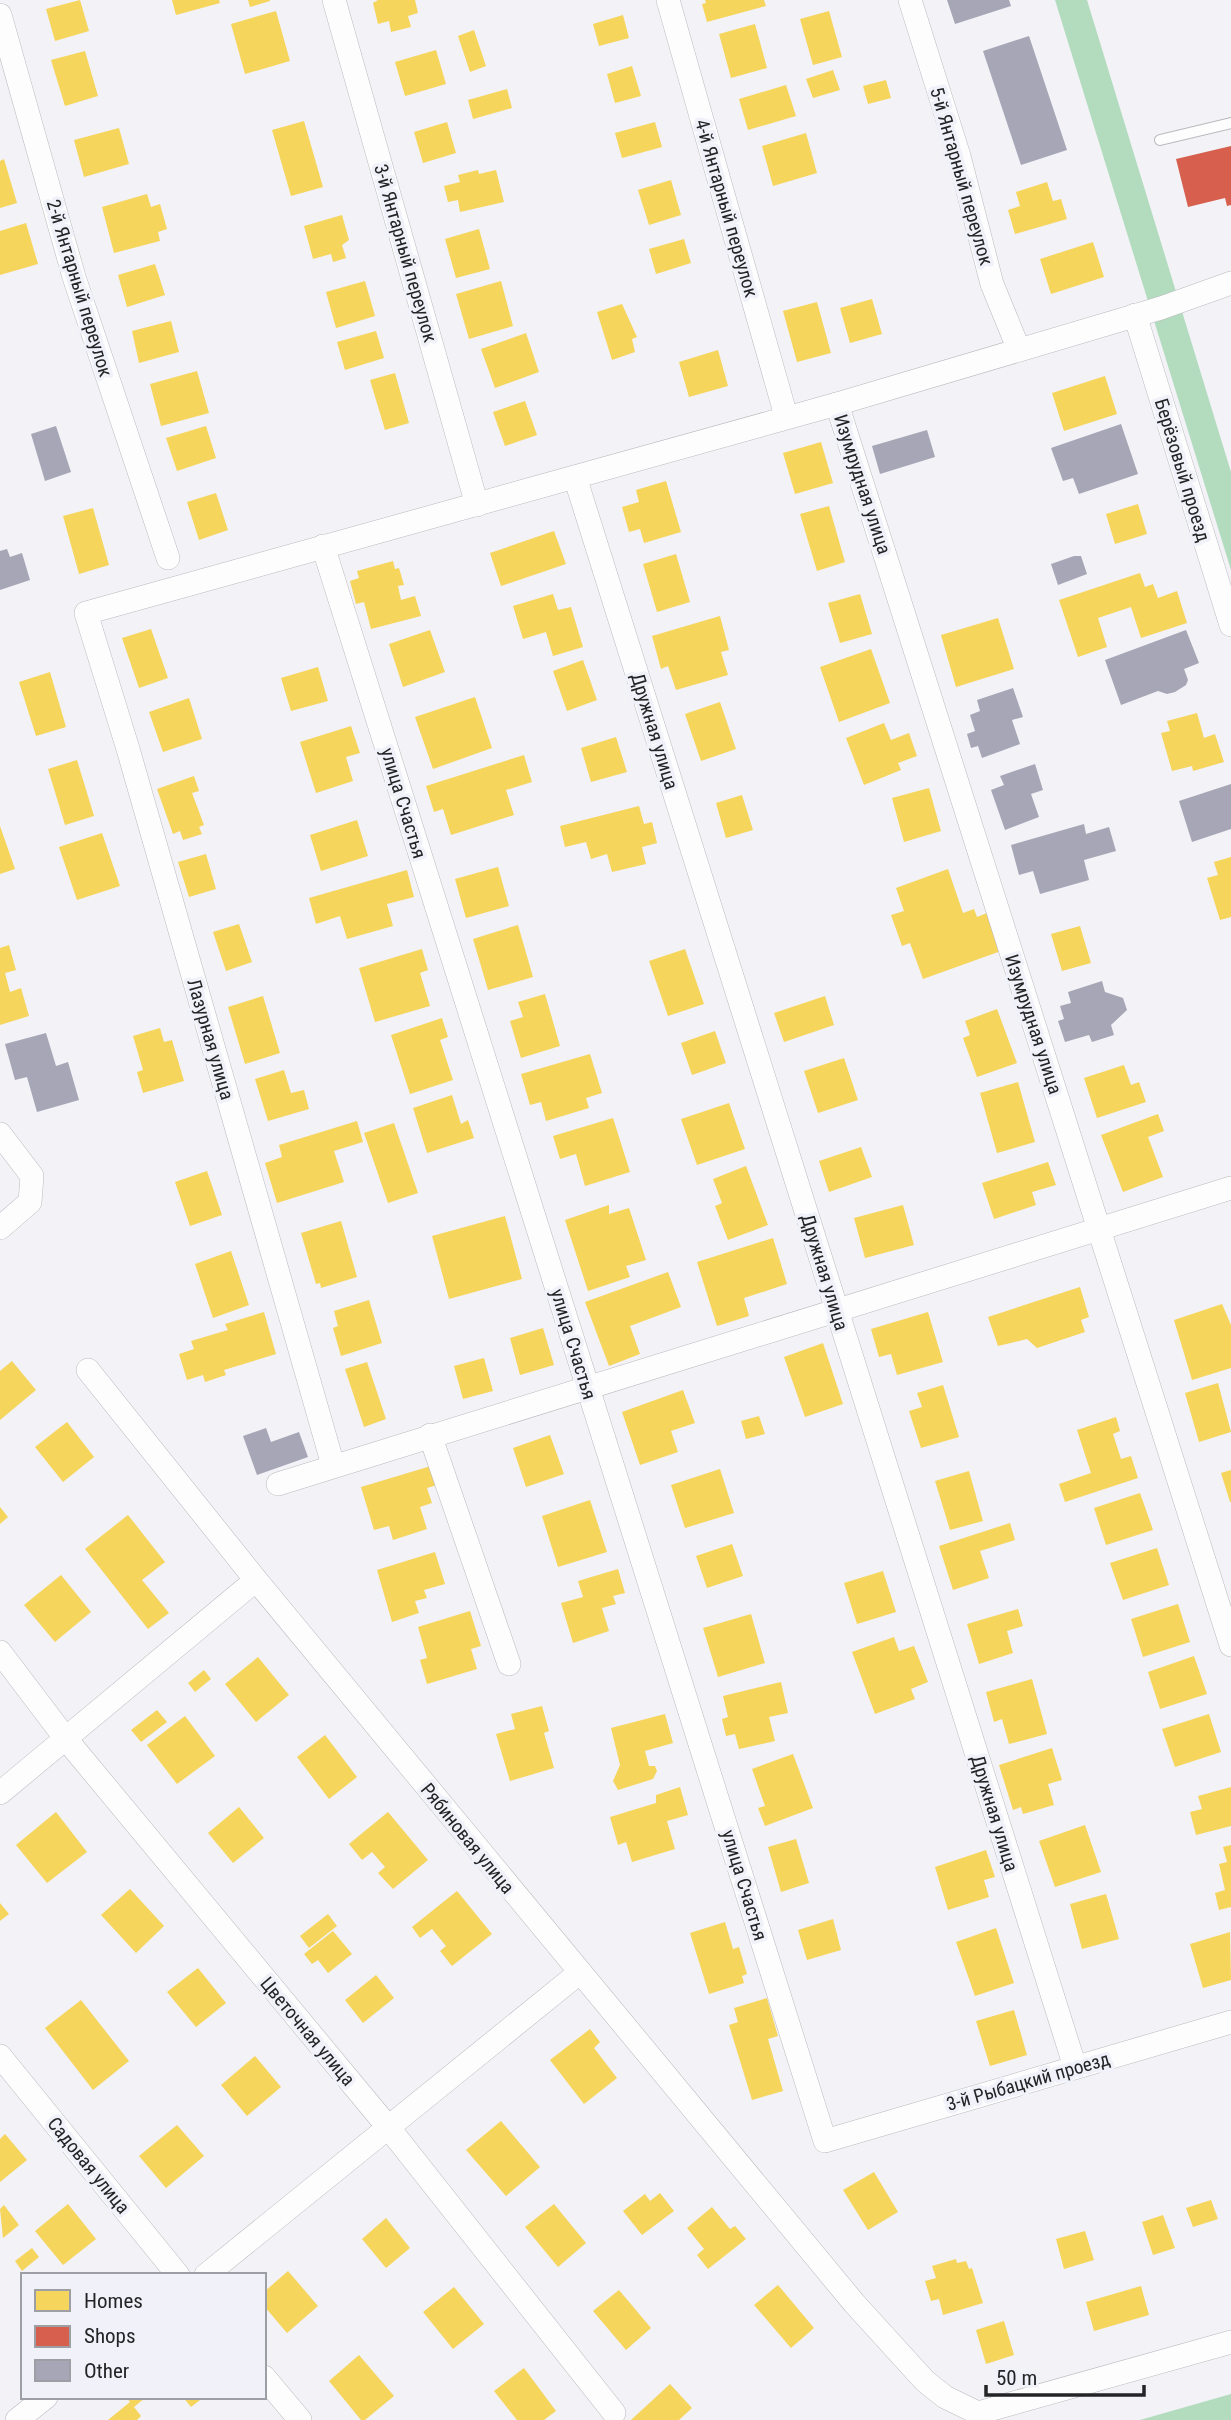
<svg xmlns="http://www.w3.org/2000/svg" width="1231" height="2420" font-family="'Roboto Condensed',sans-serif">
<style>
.forest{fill:#b3dcbe}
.homes{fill:#f6d55c}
.shops{fill:#d6604d}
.building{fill:#a6a6b6}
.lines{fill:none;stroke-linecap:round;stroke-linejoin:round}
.service-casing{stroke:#bababe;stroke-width:12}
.minor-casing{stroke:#bababe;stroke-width:24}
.service{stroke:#fdfdfe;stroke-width:10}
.minor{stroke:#fdfdfe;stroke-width:23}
.labels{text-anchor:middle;stroke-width:7;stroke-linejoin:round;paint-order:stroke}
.street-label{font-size:19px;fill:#242427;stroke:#f0f1f9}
</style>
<rect width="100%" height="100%" fill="#f2f2f7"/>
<!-- forest -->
<g class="forest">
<polygon points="1055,0 1087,0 1231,472 1231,570"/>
<polygon points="1231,2394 1231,2420 1140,2420"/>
</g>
<!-- homes -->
<g class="homes">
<polygon points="80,0 89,31 55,41 46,9"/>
<polygon points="172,0 219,0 220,3 176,15"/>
<polygon points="248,0 270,0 270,1 250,7"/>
<polygon points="378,0 415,0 418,13 408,16 411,27 391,32 389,21 378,24 373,3"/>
<polygon points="705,0 764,0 766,6 707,22 702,4 706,3"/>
<polygon points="276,11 290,61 245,74 231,24"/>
<polygon points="829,11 842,57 813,65 800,19"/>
<polygon points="623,15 629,38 599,46 593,24"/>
<polygon points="755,24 767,68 731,78 719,34"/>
<polygon points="474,30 486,66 470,72 458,36"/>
<polygon points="436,50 446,84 405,96 395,62"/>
<polygon points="85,51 98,96 65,106 51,60"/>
<polygon points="632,66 641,96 615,103 607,74"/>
<polygon points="833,70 840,90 813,98 806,79"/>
<polygon points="886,80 891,98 868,104 863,86"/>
<polygon points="786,85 796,116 748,130 739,99"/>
<polygon points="507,89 512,108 473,119 468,100"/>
<polygon points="304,121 323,187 291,196 272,130"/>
<polygon points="447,122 456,153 423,163 414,132"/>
<polygon points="655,122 662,147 622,158 615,133"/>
<polygon points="119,128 129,164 84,177 74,140"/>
<polygon points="806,133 817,173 773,186 762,146"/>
<polygon points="4,159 17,203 0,208 0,161"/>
<polygon points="478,170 479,174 496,170 504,202 460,212 458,200 448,202 444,186 460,182 458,175"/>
<polygon points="671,180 681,215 649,225 638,190"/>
<polygon points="1047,182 1053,201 1061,199 1067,219 1015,234 1008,210 1020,206 1016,192"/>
<polygon points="147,194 151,207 160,204 167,229 158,232 160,241 114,253 102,207"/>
<polygon points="342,215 349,240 342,245 346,258 333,262 331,254 313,259 304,226"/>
<polygon points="26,223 38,264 0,275 0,231"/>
<polygon points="479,229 490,269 456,278 445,239"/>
<polygon points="684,239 691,263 656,274 649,249"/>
<polygon points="1093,242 1104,277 1051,294 1040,259"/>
<polygon points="155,264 165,295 127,307 118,275"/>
<polygon points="365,281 375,316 336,328 326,292"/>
<polygon points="501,281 513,326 469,339 456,294"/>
<polygon points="872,299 882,334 850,343 840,308"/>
<polygon points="817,302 831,353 797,362 783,311"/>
<polygon points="622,304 637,337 632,339 635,352 612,360 597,312"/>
<polygon points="171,321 179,352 139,363 132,331"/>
<polygon points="376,331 384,358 345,370 337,342"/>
<polygon points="526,333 539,372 495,388 481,349"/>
<polygon points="718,350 728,386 689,397 679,362"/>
<polygon points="197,371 209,413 161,426 150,384"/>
<polygon points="395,373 409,423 385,430 370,380"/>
<polygon points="1105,376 1117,414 1064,431 1052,393"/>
<polygon points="525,401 537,435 505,446 493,412"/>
<polygon points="206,426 216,458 177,471 166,438"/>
<polygon points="821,442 833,483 795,494 783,453"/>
<polygon points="666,481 681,532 644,543 640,529 629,532 622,507 639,502 636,490"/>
<polygon points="216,493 228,530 199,540 187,502"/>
<polygon points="1138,504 1147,534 1115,544 1106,514"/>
<polygon points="829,506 845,562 817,571 800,514"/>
<polygon points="93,508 109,565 79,574 63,516"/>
<polygon points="554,531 566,564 501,586 490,553"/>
<polygon points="676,554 690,602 657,612 643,564"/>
<polygon points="393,561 395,569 399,568 404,585 398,586 401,600 415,596 421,616 371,629 364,602 356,604 350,581 359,578 357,571"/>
<polygon points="1140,573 1145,587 1153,584 1158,598 1177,591 1187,623 1141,638 1131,607 1098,618 1107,647 1078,657 1059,600"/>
<polygon points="553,594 558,610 571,607 583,647 553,656 546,632 523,639 513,606"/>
<polygon points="860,594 872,634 840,643 828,603"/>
<polygon points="720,616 729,650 721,652 728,675 676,690 668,666 661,669 652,636"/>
<polygon points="998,618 1014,669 956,687 941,635"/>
<polygon points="151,629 168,678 139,688 122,638"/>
<polygon points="430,630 445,672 403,687 389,644"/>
<polygon points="871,649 890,703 839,722 820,667"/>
<polygon points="583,660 597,700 567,711 553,671"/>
<polygon points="318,667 328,701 291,711 281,678"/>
<polygon points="50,672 66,727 36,736 19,682"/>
<polygon points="475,697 492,748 433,769 415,717"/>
<polygon points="189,698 202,739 163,752 149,712"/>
<polygon points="720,702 736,749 701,761 685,714"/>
<polygon points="1197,713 1204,738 1215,734 1224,762 1193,771 1192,766 1172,771 1161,733 1170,731 1167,721"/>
<polygon points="884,723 891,740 909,733 917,756 898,763 901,770 864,785 846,738"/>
<polygon points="351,726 360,753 346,757 353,781 316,793 300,742"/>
<polygon points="616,737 627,772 591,782 581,748"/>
<polygon points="524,755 532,782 506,790 514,815 451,835 443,809 434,812 426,786"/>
<polygon points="77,760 94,816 65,825 48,769"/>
<polygon points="194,776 199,791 192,793 204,825 199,827 202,834 183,840 180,831 173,834 157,789"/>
<polygon points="929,788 941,831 904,842 892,798"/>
<polygon points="742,795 753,830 726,838 716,803"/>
<polygon points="639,806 644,824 652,822 657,843 642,847 646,864 612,872 607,854 591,859 586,842 565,847 560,826"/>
<polygon points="357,820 368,856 321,871 310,835"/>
<polygon points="0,826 15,869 0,874"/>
<polygon points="102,833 120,886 77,900 59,847"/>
<polygon points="206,854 216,889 189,897 178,862"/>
<polygon points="1231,857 1231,917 1220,920 1207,878 1218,875 1214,862"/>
<polygon points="498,867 509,906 466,918 455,879"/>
<polygon points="948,869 963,913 974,909 977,917 987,913 1001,951 923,979 910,943 902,946 891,915 904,911 896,888"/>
<polygon points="407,870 414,897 387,904 393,926 347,939 340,916 316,924 309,898"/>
<polygon points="239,924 252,962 226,971 213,932"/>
<polygon points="518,925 533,977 488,990 473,939"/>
<polygon points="1080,926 1091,963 1062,971 1051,934"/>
<polygon points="9,945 16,970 5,973 10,992 21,988 29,1016 0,1025 0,948"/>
<polygon points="422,949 428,970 420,973 430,1006 375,1022 359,968"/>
<polygon points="685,949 704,1004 668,1016 649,961"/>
<polygon points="545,994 560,1046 521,1058 510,1021 523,1017 518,1002"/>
<polygon points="263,996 280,1053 245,1064 228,1007"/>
<polygon points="825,996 834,1025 784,1042 774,1013"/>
<polygon points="997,1009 1017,1063 977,1077 963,1038 970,1035 965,1021"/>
<polygon points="442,1018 448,1037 440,1040 453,1080 410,1094 391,1035"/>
<polygon points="160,1028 164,1042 172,1040 184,1081 143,1093 137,1072 143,1070 133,1036"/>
<polygon points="715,1031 726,1063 692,1075 681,1043"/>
<polygon points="590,1054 602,1093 586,1098 589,1108 546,1121 541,1102 530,1105 521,1074"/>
<polygon points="844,1058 858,1100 818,1113 804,1071"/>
<polygon points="1124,1065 1131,1085 1139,1082 1146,1102 1097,1118 1084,1078"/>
<polygon points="284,1070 291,1093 304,1090 309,1109 268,1121 255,1079"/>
<polygon points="1018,1082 1035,1142 997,1153 980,1093"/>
<polygon points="452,1095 461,1124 468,1120 474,1138 427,1153 413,1108"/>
<polygon points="729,1103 745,1149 697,1165 681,1119"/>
<polygon points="1158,1114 1164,1131 1148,1137 1163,1177 1123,1192 1101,1135"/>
<polygon points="613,1118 630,1172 585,1186 576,1154 560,1159 553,1136"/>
<polygon points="357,1121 363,1142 334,1151 344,1182 277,1203 265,1163 282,1157 279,1145"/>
<polygon points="394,1123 418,1193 388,1203 364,1133"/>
<polygon points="861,1147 872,1177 829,1192 819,1161"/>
<polygon points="1048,1162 1056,1185 1032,1192 1036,1205 994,1219 982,1183"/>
<polygon points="746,1166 768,1225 728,1240 715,1206 722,1203 713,1179"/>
<polygon points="207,1171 222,1215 190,1226 175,1182"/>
<polygon points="609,1205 609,1214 629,1208 646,1260 626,1266 630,1277 588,1291 565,1220"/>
<polygon points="903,1205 914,1245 865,1258 854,1218"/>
<polygon points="505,1216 522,1279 449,1299 432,1236"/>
<polygon points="341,1221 357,1277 321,1288 320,1283 316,1284 301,1233"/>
<polygon points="773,1238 787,1284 744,1298 749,1316 717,1326 697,1262"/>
<polygon points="231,1251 249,1305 213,1318 195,1264"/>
<polygon points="668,1272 681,1307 630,1326 640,1354 609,1366 585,1302"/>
<polygon points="1080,1287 1089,1317 1081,1320 1085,1332 1037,1348 1027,1339 998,1346 988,1317"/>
<polygon points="369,1300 382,1343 341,1356 333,1328 338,1326 334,1311"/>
<polygon points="1222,1304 1231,1325 1231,1368 1192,1380 1174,1320"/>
<polygon points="264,1312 276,1354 224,1370 226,1375 205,1382 203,1375 187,1380 179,1354 194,1349 191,1341 228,1330 225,1324"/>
<polygon points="928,1312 943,1362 897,1375 891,1354 879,1357 871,1329"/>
<polygon points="543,1328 554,1365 520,1375 510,1338"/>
<polygon points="823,1343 843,1404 805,1417 784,1357"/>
<polygon points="484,1358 493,1391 463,1399 454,1366"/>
<polygon points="12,1361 36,1390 0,1420 0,1371"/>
<polygon points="367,1362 386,1419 364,1427 345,1369"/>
<polygon points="1218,1383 1231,1432 1199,1442 1185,1393"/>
<polygon points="943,1385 959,1437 921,1448 909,1411 922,1407 917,1393"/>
<polygon points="683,1390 695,1423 671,1431 678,1452 640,1465 622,1412"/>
<polygon points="759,1416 765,1434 746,1439 741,1421"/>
<polygon points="1116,1417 1120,1431 1113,1434 1121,1459 1131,1456 1138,1478 1065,1502 1059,1484 1091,1473 1077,1430"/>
<polygon points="67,1422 94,1457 63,1482 35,1447"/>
<polygon points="550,1435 564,1474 526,1487 513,1448"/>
<polygon points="431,1466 437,1485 427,1488 432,1503 420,1507 427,1529 393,1540 389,1526 374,1530 361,1487"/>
<polygon points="720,1469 734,1513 685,1528 671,1485"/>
<polygon points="1231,1470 1231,1502 1230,1502 1221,1473"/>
<polygon points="969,1471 983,1521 950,1530 935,1481"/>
<polygon points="1140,1493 1153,1530 1106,1545 1094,1508"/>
<polygon points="590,1500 607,1552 558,1567 542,1516"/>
<polygon points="0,1507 8,1517 0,1524"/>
<polygon points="128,1515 165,1562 142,1580 169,1613 148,1629 85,1549"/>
<polygon points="1010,1523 1015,1540 980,1551 989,1578 953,1590 939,1546"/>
<polygon points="732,1544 743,1576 707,1588 696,1556"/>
<polygon points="1157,1548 1169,1585 1123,1600 1110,1563"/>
<polygon points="435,1552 445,1584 424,1590 427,1598 415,1601 419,1613 392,1622 377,1570"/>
<polygon points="618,1569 625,1593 613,1596 616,1604 602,1608 609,1631 573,1643 561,1603 583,1597 578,1581"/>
<polygon points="883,1571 896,1612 857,1624 844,1583"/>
<polygon points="61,1575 91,1612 55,1642 24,1605"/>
<polygon points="1178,1604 1190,1642 1143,1657 1131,1619"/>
<polygon points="1018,1609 1023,1626 1007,1631 1013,1653 979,1664 967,1624"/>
<polygon points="470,1611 481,1646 471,1649 477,1669 427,1684 420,1660 427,1658 418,1627"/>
<polygon points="751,1614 765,1663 718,1677 703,1628"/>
<polygon points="894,1637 899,1651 914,1646 928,1682 911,1689 915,1699 875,1714 852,1652"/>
<polygon points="1194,1656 1207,1694 1160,1709 1148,1672"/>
<polygon points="258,1657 289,1695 256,1722 225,1684"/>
<polygon points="204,1670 211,1679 195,1692 188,1683"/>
<polygon points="1032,1679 1047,1734 1009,1744 1002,1719 994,1722 986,1692"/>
<polygon points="781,1682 788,1713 769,1717 775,1741 739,1749 735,1734 726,1736 722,1719 728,1717 723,1696"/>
<polygon points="542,1706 549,1731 544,1733 554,1768 510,1781 496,1734 515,1729 511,1714"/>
<polygon points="157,1710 167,1722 141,1742 131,1730"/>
<polygon points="665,1714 673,1743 645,1751 649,1766 655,1766 657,1771 653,1779 618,1790 613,1781 620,1765 611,1728"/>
<polygon points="1209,1714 1221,1752 1175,1767 1162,1729"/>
<polygon points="185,1716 215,1756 177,1784 147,1745"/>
<polygon points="325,1735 357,1777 329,1799 297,1757"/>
<polygon points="1052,1748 1062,1780 1048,1784 1054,1805 1023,1814 1021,1807 1013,1810 999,1765"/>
<polygon points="793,1754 813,1808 765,1826 758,1808 765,1806 752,1769"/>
<polygon points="680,1787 688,1815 667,1821 675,1849 632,1862 626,1842 618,1845 610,1817 656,1803 656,1795"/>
<polygon points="1231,1787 1231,1826 1196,1835 1190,1812 1202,1809 1198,1796"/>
<polygon points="239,1807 264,1838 233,1863 208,1833"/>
<polygon points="56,1812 87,1852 47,1883 16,1845"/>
<polygon points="388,1812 428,1860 393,1889 378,1873 385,1867 372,1852 362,1860 349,1844"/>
<polygon points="1085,1825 1101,1872 1055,1887 1039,1841"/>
<polygon points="796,1839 809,1883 781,1892 768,1847"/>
<polygon points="1231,1845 1231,1907 1219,1910 1215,1893 1225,1890 1219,1864 1227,1862 1223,1847"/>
<polygon points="986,1850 995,1877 984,1880 989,1897 948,1910 935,1867"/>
<polygon points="130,1889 164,1926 136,1953 101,1915"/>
<polygon points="457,1891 492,1934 452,1966 440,1951 446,1946 432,1929 420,1938 412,1927"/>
<polygon points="1106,1894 1119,1939 1082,1949 1070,1904"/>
<polygon points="0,1903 9,1914 0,1921"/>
<polygon points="328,1914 337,1926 309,1948 300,1936"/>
<polygon points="833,1919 841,1950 807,1960 798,1930"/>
<polygon points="725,1922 733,1949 739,1947 747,1974 742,1976 744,1983 709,1994 690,1933"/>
<polygon points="996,1928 1014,1983 975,1996 956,1942"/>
<polygon points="333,1931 352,1954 328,1973 318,1960 312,1964 304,1954"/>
<polygon points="1230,1932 1231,1980 1203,1988 1190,1944"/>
<polygon points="198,1968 226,2003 196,2027 167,1992"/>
<polygon points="376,1975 394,1998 363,2023 345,2000"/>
<polygon points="767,1998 778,2036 768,2039 783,2091 752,2100 729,2025 738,2022 734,2008"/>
<polygon points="81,2000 129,2061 93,2090 45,2028"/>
<polygon points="1014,2010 1027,2055 990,2066 976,2021"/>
<polygon points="590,2029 600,2042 594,2048 617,2078 584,2104 550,2060"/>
<polygon points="255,2056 281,2087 247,2116 221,2085"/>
<polygon points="501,2121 540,2167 506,2196 466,2150"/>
<polygon points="177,2125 204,2156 166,2188 139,2156"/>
<polygon points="5,2134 27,2160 0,2182 0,2139"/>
<polygon points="874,2172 898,2212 868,2230 843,2190"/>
<polygon points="660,2193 674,2211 642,2235 623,2211 645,2194 650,2201"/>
<polygon points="1211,2200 1218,2219 1193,2227 1186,2208"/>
<polygon points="68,2204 96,2239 63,2265 35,2231"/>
<polygon points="554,2204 586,2243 558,2267 525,2227"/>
<polygon points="4,2205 19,2225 3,2238 0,2209"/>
<polygon points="712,2207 730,2229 735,2226 746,2239 708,2269 697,2255 704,2249 687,2228"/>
<polygon points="1163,2215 1175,2248 1153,2255 1142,2222"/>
<polygon points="386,2218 410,2248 386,2268 362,2239"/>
<polygon points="1085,2231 1094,2260 1064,2269 1056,2239"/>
<polygon points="32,2248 39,2257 22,2271 15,2261"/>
<polygon points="956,2259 957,2263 966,2261 969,2269 972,2268 983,2303 943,2315 939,2299 931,2301 925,2281 936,2278 932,2266"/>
<polygon points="288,2271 318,2306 287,2333 264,2306 264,2292"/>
<polygon points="778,2285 814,2328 791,2348 754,2305"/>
<polygon points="1141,2286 1149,2315 1094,2331 1086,2302"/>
<polygon points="454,2287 484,2324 453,2349 423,2312"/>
<polygon points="619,2290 651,2328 626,2350 593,2311"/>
<polygon points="1004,2321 1014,2355 986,2364 976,2330"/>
<polygon points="359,2355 394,2396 365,2420 361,2420 329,2381"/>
<polygon points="524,2368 556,2411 544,2420 517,2420 494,2391"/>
<polygon points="670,2384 692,2408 679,2420 631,2420"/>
<polygon points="126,2397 146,2397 134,2407 141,2416 137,2420 108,2420 130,2402"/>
<polygon points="183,2397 204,2397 191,2407"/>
</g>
<!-- shops -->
<polygon class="shops" points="1231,146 1231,205 1227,206 1225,198 1188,207 1176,159"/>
<!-- building -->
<g class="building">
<polygon points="947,0 1009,0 1011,6 955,24"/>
<polygon points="1029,36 1067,150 1021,165 983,51"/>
<polygon points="1121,424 1138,474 1079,494 1073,478 1063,481 1051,448"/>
<polygon points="56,426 71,472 45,481 31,434"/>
<polygon points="927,430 935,457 880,474 872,446"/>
<polygon points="7,549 10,557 22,553 30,580 0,590 0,551"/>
<polygon points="1074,556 1081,556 1087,574 1058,585 1051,564"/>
<polygon points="1186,630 1199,663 1184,669 1188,680 1186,685 1175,692 1167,694 1158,691 1121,705 1105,660"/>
<polygon points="1013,688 1023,717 1012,720 1020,744 982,758 978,746 971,748 967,734 975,731 970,715 980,711 977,700"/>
<polygon points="1035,764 1043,790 1031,794 1039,817 1005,830 991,790 1004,785 1000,776"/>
<polygon points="1231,784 1231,829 1192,842 1179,801"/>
<polygon points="1084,824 1086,834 1109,827 1116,851 1084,860 1089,880 1040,894 1033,871 1019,875 1011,845"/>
<polygon points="1102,981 1105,992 1123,998 1127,1010 1111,1025 1114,1035 1092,1042 1089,1035 1065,1042 1058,1021 1064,1019 1060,1006 1071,1003 1068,992"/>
<polygon points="46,1033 56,1066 68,1062 79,1100 37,1112 27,1077 15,1080 5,1044"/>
<polygon points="266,1428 271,1442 299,1432 308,1457 257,1475 243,1436"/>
</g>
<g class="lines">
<!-- service casing -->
<g class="service-casing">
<polyline id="service" points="1160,140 1231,123"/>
</g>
<!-- minor casing -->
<g class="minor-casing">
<g id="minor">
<polyline points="334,0 477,505"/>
<polyline points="668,0 786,416"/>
<polyline points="910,0 959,156 992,284 1019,350"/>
<polyline points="0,15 74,277 168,558"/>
<polyline points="1135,315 1231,625"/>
<polyline points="837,404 1231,1645"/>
<polyline points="575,477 1075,2067"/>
<polyline points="323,546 825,2141 1231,2022"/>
<polyline points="0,1134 32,1176 30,1202 0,1228"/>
<polyline points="88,1370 256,1580 854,2303 925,2381 945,2397 978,2413 1231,2342"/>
<polyline points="430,1435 509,1664"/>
<polyline points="333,1465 128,749 86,613 837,404 1161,308 1231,283"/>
<polyline points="278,1484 1231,1188"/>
<polyline points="0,1652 66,1739 388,2127 614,2413"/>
<polyline points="0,1793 256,1580"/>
<polyline points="0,2056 178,2275"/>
<polyline points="206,2275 579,1973"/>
<polyline points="264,2377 300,2420"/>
<polyline points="17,2420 46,2397"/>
</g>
</g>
<!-- service -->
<use href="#service" class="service"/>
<!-- minor -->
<use href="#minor" class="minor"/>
</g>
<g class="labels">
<!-- street labels -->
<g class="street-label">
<text transform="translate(962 176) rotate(74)" y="7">5-й Янтарный переулок</text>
<text transform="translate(727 208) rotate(74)" y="7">4-й Янтарный переулок</text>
<text transform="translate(406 253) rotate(74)" y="7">3-й Янтарный переулок</text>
<text transform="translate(80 288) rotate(73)" y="7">2-й Янтарный переулок</text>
<text transform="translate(1183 470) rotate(73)" y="7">Берёзовый проезд</text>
<text transform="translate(863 484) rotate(72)" y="7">Изумрудная улица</text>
<text transform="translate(655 731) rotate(73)" y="7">Дружная улица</text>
<text transform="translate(404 803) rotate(73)" y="7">улица Счастья</text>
<text transform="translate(1034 1024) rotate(72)" y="7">Изумрудная улица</text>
<text transform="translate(211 1039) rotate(74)" y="7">Лазурная улица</text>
<text transform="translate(825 1272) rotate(73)" y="7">Дружная улица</text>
<text transform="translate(574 1344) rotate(73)" y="7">улица Счастья</text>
<text transform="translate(995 1813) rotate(73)" y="7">Дружная улица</text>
<text transform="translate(468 1838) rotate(51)" y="7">Рябиновая улица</text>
<text transform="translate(745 1885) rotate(73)" y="7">улица Счастья</text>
<text transform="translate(308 2031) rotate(50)" y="7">Цветочная улица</text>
<text transform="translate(1028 2081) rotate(-16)" y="7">3-й Рыбацкий проезд</text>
<text transform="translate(89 2165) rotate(51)" y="7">Садовая улица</text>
</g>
</g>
<!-- legend -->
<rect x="21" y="2273" width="245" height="126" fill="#f0f1f9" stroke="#9e9fa5" stroke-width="2"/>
<rect x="35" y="2290" width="35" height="21" fill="#f6d55c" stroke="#9e9fa5" stroke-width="2"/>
<text x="84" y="2308" font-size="21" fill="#242427">Homes</text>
<rect x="35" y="2326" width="35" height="21" fill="#d6604d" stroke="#9e9fa5" stroke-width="2"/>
<text x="84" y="2343" font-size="21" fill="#242427">Shops</text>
<rect x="35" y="2360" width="35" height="21" fill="#a6a6b6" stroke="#9e9fa5" stroke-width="2"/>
<text x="84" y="2378" font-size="21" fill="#242427">Other</text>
<!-- scale -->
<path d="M986 2385v10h158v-10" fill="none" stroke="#242427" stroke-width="3.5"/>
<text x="996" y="2385" font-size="21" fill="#242427" stroke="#f0f1f9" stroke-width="5" paint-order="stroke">50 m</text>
</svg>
